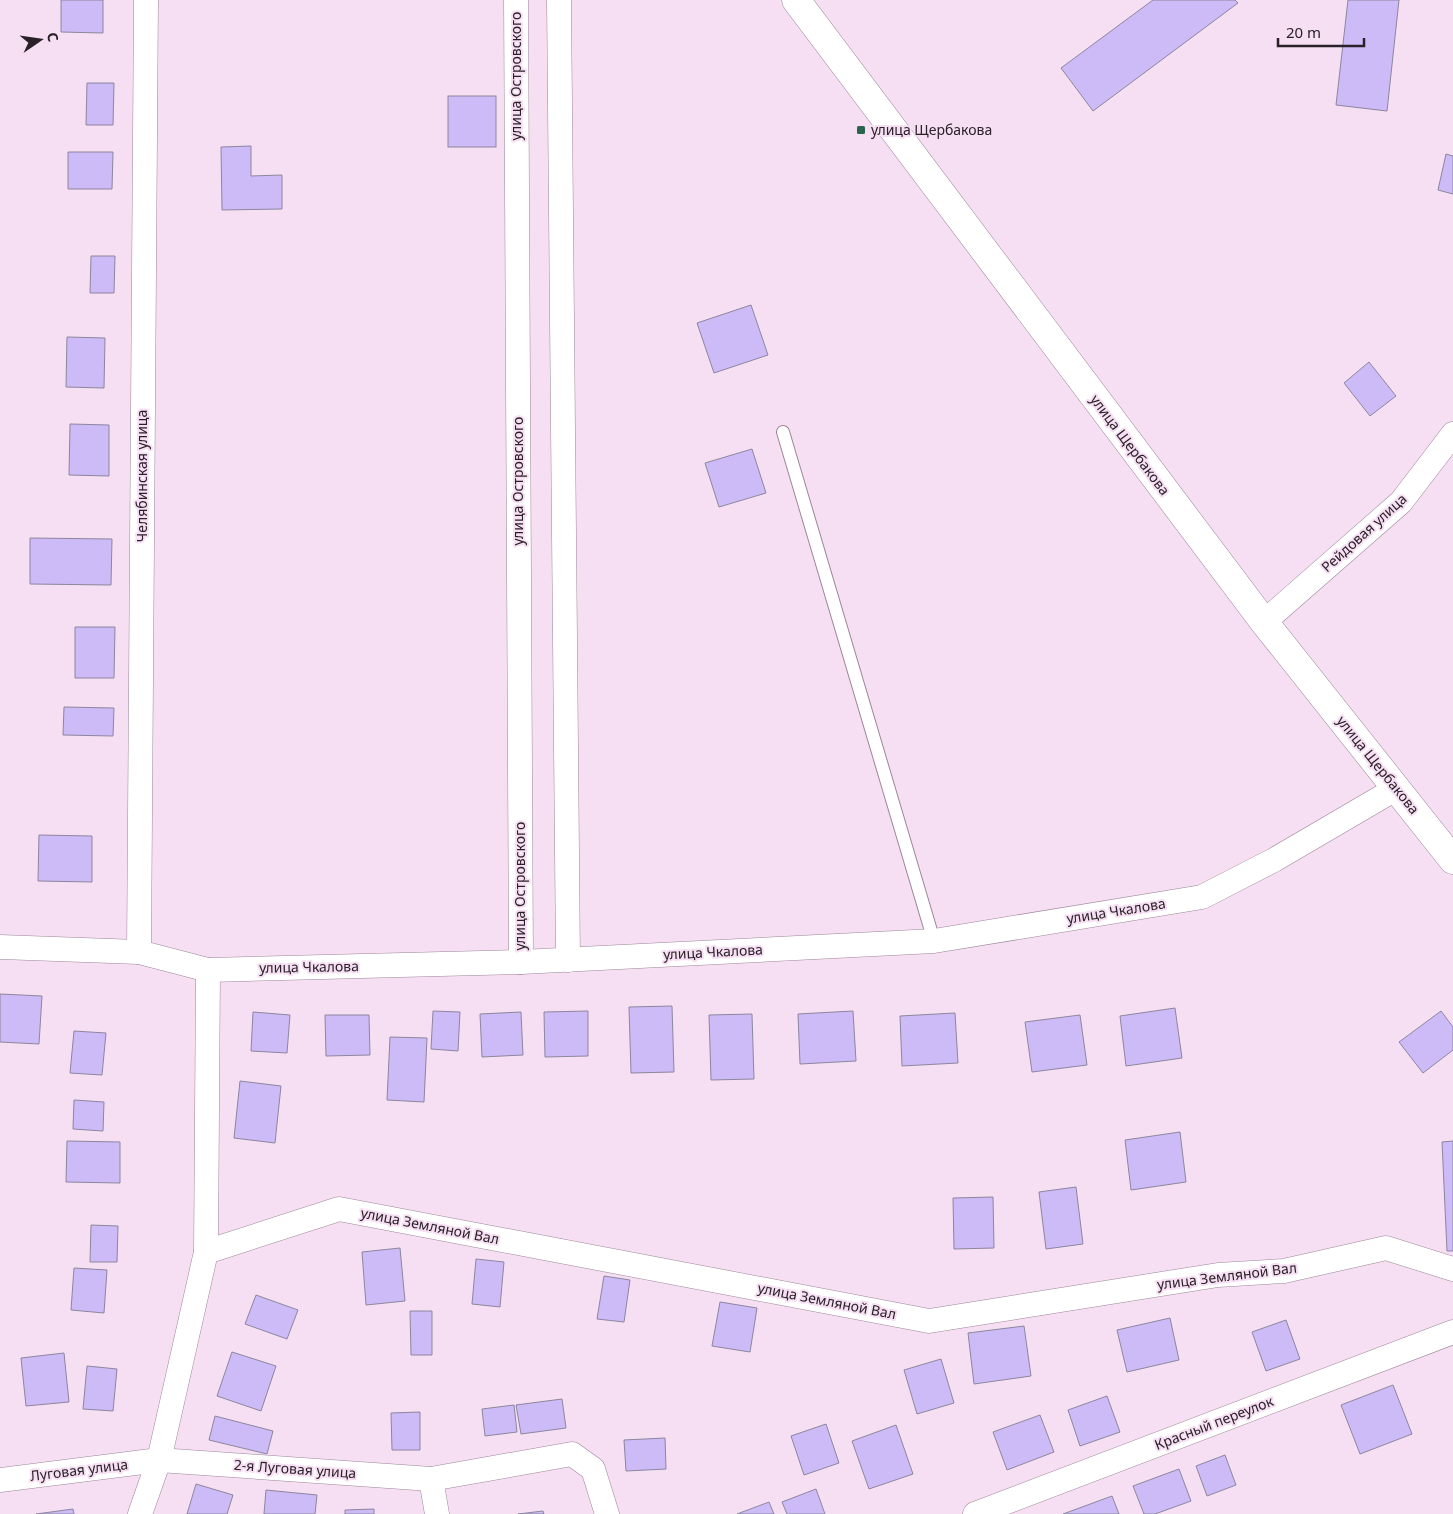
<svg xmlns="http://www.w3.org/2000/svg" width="1453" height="1514" font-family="'Noto Sans',sans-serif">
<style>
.building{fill:#cdbbf7;stroke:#8c869e}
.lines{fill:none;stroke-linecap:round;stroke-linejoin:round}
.service-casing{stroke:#9c8799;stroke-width:14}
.minor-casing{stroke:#9c8799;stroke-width:25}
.tertiary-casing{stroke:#9c8799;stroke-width:29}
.service{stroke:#fff;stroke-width:12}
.minor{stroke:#fff;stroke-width:24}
.tertiary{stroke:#fff;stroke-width:28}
.poi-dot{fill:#2a644e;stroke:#f6dff2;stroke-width:2}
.labels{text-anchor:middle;stroke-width:4;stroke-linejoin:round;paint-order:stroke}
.street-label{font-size:14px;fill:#2a2128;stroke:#f6dff2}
.poi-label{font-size:14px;fill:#2a2128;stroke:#f6dff2;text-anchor:start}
</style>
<rect width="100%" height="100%" fill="#f6dff2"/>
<!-- building -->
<g class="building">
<polygon points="61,0 103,0 103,33 61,32"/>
<polygon points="1153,0 1235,0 1238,3 1093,111 1061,68"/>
<polygon points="1348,0 1399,0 1387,111 1336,105"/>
<polygon points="87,83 114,83 113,125 86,125"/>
<rect x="448" y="96" width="48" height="51"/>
<polygon points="251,146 251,176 282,175 282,209 222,210 221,147"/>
<polygon points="68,152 113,152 112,189 68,189"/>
<polygon points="1446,154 1453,156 1453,194 1438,190"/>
<polygon points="91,256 115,256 114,293 90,293"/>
<polygon points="751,305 768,355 714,373 697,323"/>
<polygon points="67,337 105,338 104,388 66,387"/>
<polygon points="1369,362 1396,396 1370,416 1344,383"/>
<polygon points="70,424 109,425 109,476 69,475"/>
<polygon points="752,449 766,493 719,507 705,463"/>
<polygon points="30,538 112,539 111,585 30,584"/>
<polygon points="75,627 115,627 114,678 75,678"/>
<polygon points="64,707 114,708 113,736 63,735"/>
<polygon points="39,835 92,836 92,882 38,881"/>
<polygon points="0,994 42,996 39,1044 0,1042"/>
<polygon points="672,1006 674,1072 631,1073 629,1007"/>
<polygon points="1175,1008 1182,1058 1126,1066 1120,1016"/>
<polygon points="433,1011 460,1012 458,1051 431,1049"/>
<polygon points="588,1011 588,1056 545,1057 544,1012"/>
<polygon points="853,1011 856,1061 800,1064 798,1014"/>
<polygon points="1441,1011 1453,1027 1453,1050 1423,1073 1399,1042"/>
<polygon points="253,1012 290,1015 287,1053 251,1051"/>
<polygon points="521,1012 523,1055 482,1057 480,1014"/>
<polygon points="955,1013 958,1063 902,1066 900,1016"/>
<polygon points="752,1014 754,1079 711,1080 709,1015"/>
<polygon points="325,1015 369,1015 370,1055 326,1056"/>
<polygon points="1080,1015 1087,1065 1032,1072 1025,1022"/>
<polygon points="74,1031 106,1033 102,1075 70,1073"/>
<polygon points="390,1037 427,1038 424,1102 387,1100"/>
<polygon points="240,1081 281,1086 275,1143 234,1138"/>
<polygon points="74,1100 104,1102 103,1131 73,1129"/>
<polygon points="1180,1132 1186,1182 1131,1190 1125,1140"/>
<polygon points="67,1141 120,1142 120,1183 66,1182"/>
<polygon points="1453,1141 1453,1251 1447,1251 1442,1142"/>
<polygon points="1076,1187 1083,1244 1046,1249 1039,1192"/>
<polygon points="993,1197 994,1248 954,1249 953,1198"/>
<polygon points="91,1225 118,1226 117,1262 90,1262"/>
<polygon points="400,1248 405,1301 366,1305 362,1252"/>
<polygon points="476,1259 504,1262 500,1307 472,1304"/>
<polygon points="74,1268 107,1270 104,1313 71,1310"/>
<polygon points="604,1276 630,1280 624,1322 597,1319"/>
<polygon points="256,1295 298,1310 287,1339 245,1324"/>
<polygon points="720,1302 757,1308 750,1352 712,1346"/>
<polygon points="410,1311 432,1311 432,1355 411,1355"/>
<polygon points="1170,1318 1179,1360 1127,1372 1117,1330"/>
<polygon points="1286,1320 1300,1359 1266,1371 1252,1332"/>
<polygon points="1024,1326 1031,1376 974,1384 968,1333"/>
<polygon points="232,1352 276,1366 261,1411 217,1396"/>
<polygon points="64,1353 69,1402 26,1406 21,1358"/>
<polygon points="941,1359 954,1403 917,1414 904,1370"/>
<polygon points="87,1366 117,1369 113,1411 83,1409"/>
<polygon points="1393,1385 1412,1434 1360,1454 1341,1405"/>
<polygon points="1107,1396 1120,1432 1080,1446 1068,1410"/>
<polygon points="562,1399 566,1428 521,1434 516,1405"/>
<polygon points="514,1405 517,1432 485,1436 482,1409"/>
<polygon points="420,1412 420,1450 392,1450 391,1413"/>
<polygon points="1040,1415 1054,1452 1007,1470 993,1432"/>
<polygon points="215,1416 273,1431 267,1454 209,1440"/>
<polygon points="826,1424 839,1463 804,1475 791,1436"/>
<polygon points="896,1425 913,1474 869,1489 852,1441"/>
<polygon points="665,1438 666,1469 626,1471 624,1440"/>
<polygon points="1225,1455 1236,1485 1207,1496 1196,1466"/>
<polygon points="1179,1469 1191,1501 1155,1514 1144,1514 1133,1486"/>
<polygon points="196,1484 233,1495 227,1514 187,1514"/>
<polygon points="816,1489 825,1514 787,1514 782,1502"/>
<polygon points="266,1490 317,1495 315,1514 264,1514"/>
<polygon points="1112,1496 1119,1514 1063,1514"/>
<polygon points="769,1502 774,1514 737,1514"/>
<polygon points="73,1509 74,1514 36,1514"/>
<polygon points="374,1509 374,1514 345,1514 345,1510"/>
<polygon points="543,1511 544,1514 518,1514"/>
</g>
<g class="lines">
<!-- service casing -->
<g class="service-casing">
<polyline id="service" points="783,432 934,941"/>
</g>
<!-- minor casing -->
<g class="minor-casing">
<g id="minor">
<polyline points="516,0 521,962"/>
<polyline points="559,0 568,960"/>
<polyline points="1264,622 1401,502 1453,434"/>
<polyline points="0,947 139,952 208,970 521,962 934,941 1202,897 1274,860 1397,788"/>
<polyline points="139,952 146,0"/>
<polyline points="206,1252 339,1209 929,1321 1218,1275 1284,1271 1386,1248 1453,1269"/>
<polyline points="431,1479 437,1514"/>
<polyline points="0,1480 159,1460 431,1479 572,1454 593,1469 607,1514"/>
<polyline points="140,1514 159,1460 206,1252 208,970"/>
<polyline points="975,1514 1453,1332"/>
</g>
</g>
<!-- tertiary casing -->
<g class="tertiary-casing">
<polyline id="tertiary" points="796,0 1264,622 1453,860"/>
</g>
<!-- service -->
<use href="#service" class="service"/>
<!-- minor -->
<use href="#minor" class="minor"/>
<!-- tertiary -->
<use href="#tertiary" class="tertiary"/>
</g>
<!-- markers -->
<rect class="poi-dot" x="856" y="125" width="10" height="10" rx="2.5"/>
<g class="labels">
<!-- street labels -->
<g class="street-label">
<text transform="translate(516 76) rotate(-90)" y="5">улица Островского</text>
<text transform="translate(1130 445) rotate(53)" y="5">улица Щербакова</text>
<text transform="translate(142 476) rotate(-90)" y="5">Челябинская улица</text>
<text transform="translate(518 481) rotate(-90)" y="5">улица Островского</text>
<text transform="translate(1364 533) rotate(-42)" y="5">Рейдовая улица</text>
<text transform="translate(1378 765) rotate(51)" y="5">улица Щербакова</text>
<text transform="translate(520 886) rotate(-90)" y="5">улица Островского</text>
<text transform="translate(1116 911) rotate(-9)" y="5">улица Чкалова</text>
<text transform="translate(713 952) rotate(-3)" y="5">улица Чкалова</text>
<text transform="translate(309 967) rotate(-1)" y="5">улица Чкалова</text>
<text transform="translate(430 1226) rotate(11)" y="5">улица Земляной Вал</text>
<text transform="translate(1227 1276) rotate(-7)" y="5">улица Земляной Вал</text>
<text transform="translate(827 1301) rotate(11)" y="5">улица Земляной Вал</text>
<text transform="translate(1214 1423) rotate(-21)" y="5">Красный переулок</text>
<text transform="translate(295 1469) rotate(4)" y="5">2-я Луговая улица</text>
<text transform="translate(79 1470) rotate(-7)" y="5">Луговая улица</text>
</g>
<!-- poi labels -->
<g class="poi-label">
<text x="871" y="135">улица Щербакова</text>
</g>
</g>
<!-- north arrow -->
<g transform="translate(40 40) rotate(77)" stroke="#f6dff2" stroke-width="4" paint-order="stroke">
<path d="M0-4L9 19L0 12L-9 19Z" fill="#2a2128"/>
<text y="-8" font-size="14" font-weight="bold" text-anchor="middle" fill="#2a2128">С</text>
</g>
<!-- scale -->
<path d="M1278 38v8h86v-8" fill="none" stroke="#2a2128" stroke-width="2.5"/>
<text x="1286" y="38" font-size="15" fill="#2a2128" stroke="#f6dff2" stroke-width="4" paint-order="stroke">20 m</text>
</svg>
